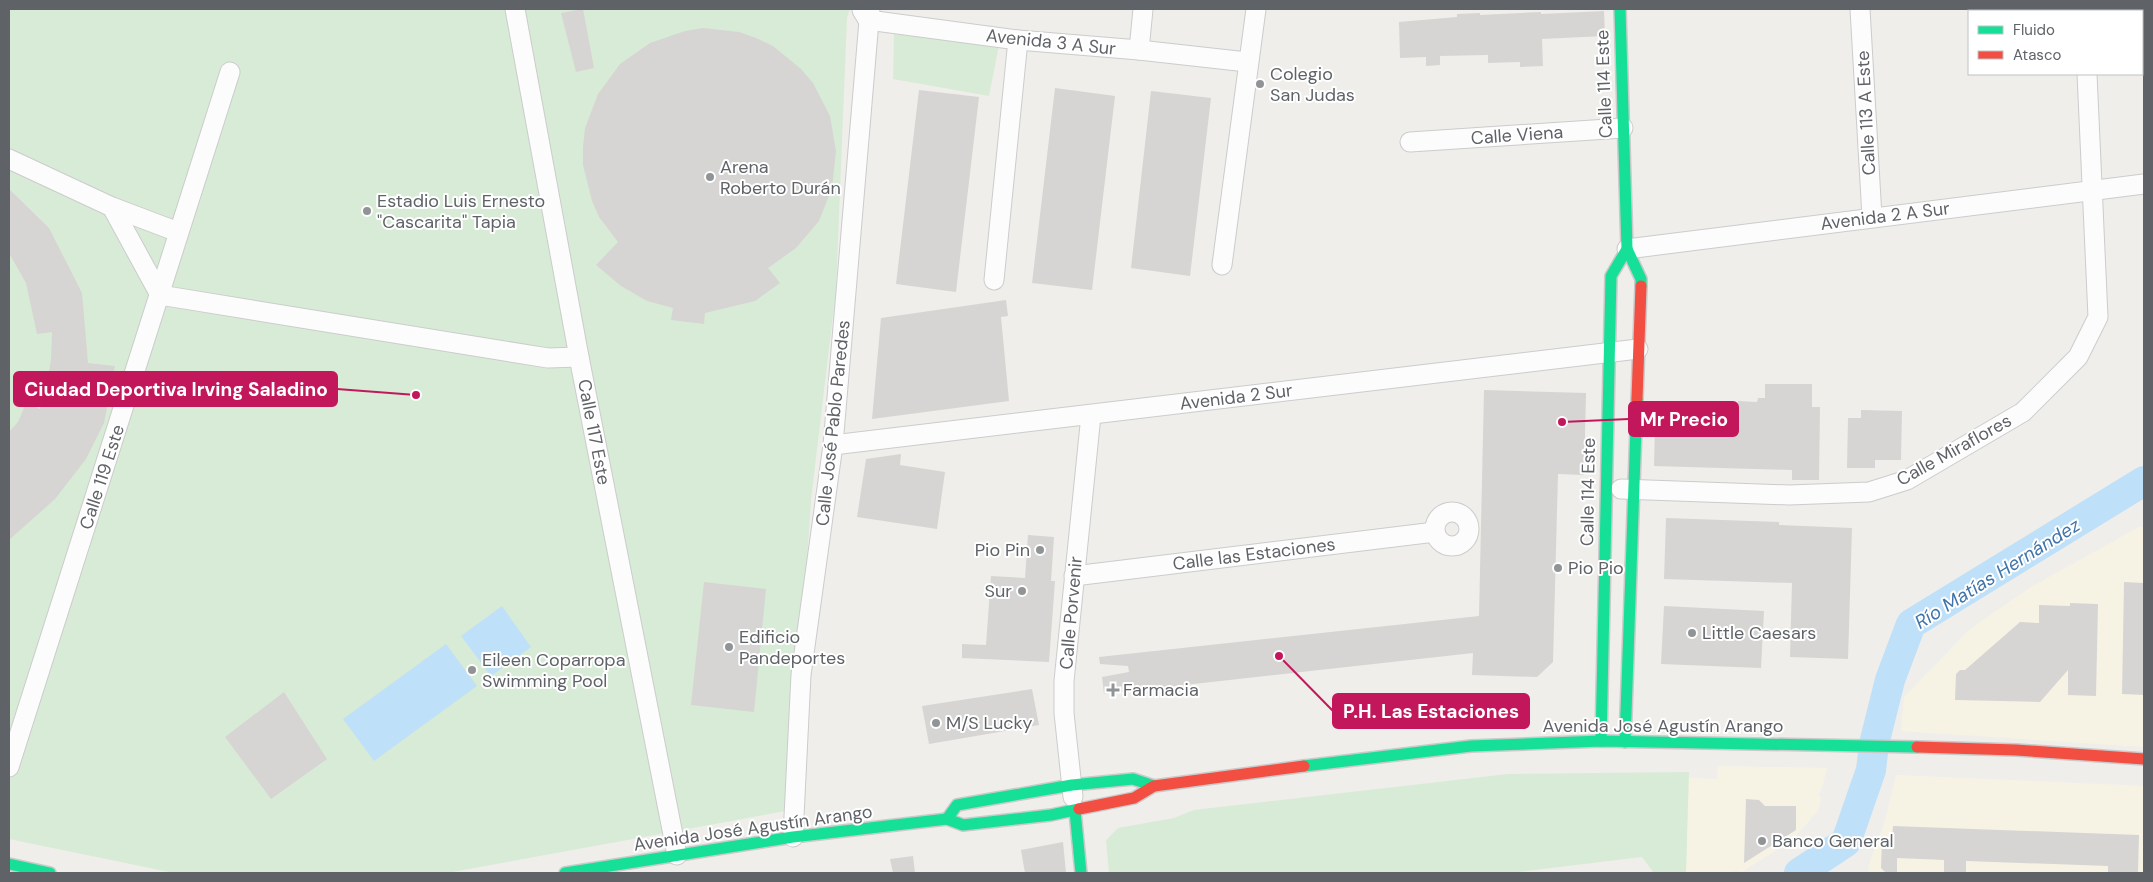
<svg xmlns="http://www.w3.org/2000/svg" width="2153" height="882" font-family="'DM Sans',sans-serif">
<style>
.commercial{fill:#f7f3e4}
.green{fill:#d8ebd6}
.water{fill:#bfe0f9}
.lines{fill:none;stroke-linecap:round;stroke-linejoin:round}
.river{stroke:#bfe0f9;stroke-width:30}
.building{fill:#d6d5d3}
.street-casing{stroke:#cbcccc;stroke-width:21}
.fast-casing{stroke:#cacacb;stroke-width:14}
.jam-casing{stroke:#cacacb;stroke-width:14}
.street{stroke:#fdfcfc;stroke-width:19}
.fast{stroke:#16e098;stroke-width:11}
.jam{stroke:#f24e42;stroke-width:11}
.poi-dot{fill:#919496;stroke:#fff;stroke-width:2}
.labels{text-anchor:middle;stroke-width:4;stroke-linejoin:round;paint-order:stroke}
.street-label{font-size:18px;fill:#5f6368;stroke:#fff}
.poi-label{font-size:18px;fill:#5f6368;stroke:#fff;text-anchor:start}
.water-label{font-size:19px;font-style:italic;fill:#4174aa;stroke:#fff}
.leader{fill:none;stroke:#c2185b;stroke-width:2}
.callout-dot{fill:#c2185b;stroke:#fff;stroke-width:2}
.callout{fill:#c2185b;stroke:#c2185b;stroke-width:2}
.callout-label{font-size:19px;text-anchor:middle;font-weight:bold;fill:#fff}
</style>
<rect width="100%" height="100%" fill="#efeeea"/>
<!-- commercial -->
<g class="commercial">
<polygon points="2139,527 2144,527 2144,747 1901,731 1904,697 1970,629 2031,587"/>
<polygon points="1718,766 1827,768 1823,785 1818,796 1821,797 1818,811 1792,840 1742,872 1735,870 1730,873 1686,873 1688,778 1717,779"/>
<polygon points="1896,775 2144,786 2144,873 1870,873 1868,867 1884,824"/>
</g>
<!-- green -->
<g class="green">
<polygon points="9,9 850,9 847,18 836,290 811,500 791,810 447,873 174,873 9,839"/>
<polygon points="894,34 999,45 989,96 893,79"/>
<polygon points="1689,772 1686,873 1654,873 1642,857 1509,873 1109,873 1106,840 1118,828 1174,818 1194,810 1508,774"/>
</g>
<!-- water -->
<g class="water">
<polygon points="502,606 531,647 491,676 461,636"/>
<polygon points="446,644 477,686 374,761 343,719"/>
</g>
<g class="lines">
<!-- river -->
<polyline class="river" points="1799,873 1846,842 1871,770 1874,744 1890,680 1911,624 2144,481"/>
</g>
<!-- building -->
<g class="building">
<polygon points="583,9 594,68 576,72 561,13"/>
<polygon points="1604,11 1605,36 1542,39 1543,66 1520,67 1520,62 1488,63 1488,55 1440,56 1440,65 1426,66 1426,57 1400,58 1399,22 1457,17 1457,14 1480,13 1480,15 1541,12 1541,14"/>
<polygon points="703,28 739,32 756,38 773,46 801,69 813,83 830,116 836,151 832,188 819,221 796,248 768,268 780,283 755,301 705,313 704,324 671,320 673,308 647,301 621,286 596,265 618,242 599,217 592,201 583,165 583,147 585,128 598,94 620,64 650,43 685,31"/>
<polygon points="1055,88 1115,96 1092,290 1032,283"/>
<polygon points="919,90 979,97 956,292 896,284"/>
<polygon points="1151,91 1211,98 1190,276 1131,268"/>
<polygon points="9,189 49,228 82,293 88,363 115,366 104,423 86,459 55,499 9,540 9,432 18,422 26,403 40,409 46,389 51,360 52,332 37,334 26,283 9,253"/>
<polygon points="1006,300 1008,316 1001,317 1009,401 872,419 881,318"/>
<polygon points="1765,384 1812,384 1812,407 1820,407 1819,480 1792,480 1792,470 1654,466 1655,423 1669,423 1669,417 1721,420 1721,410 1738,411 1738,401 1757,402 1758,398 1765,398"/>
<polygon points="1484,390 1586,393 1584,475 1558,474 1553,662 1537,677 1472,675 1473,653 1104,694 1102,677 1129,672 1128,666 1100,664 1099,657 1479,616"/>
<polygon points="1861,410 1902,411 1901,460 1875,460 1875,468 1847,468 1848,418 1861,418"/>
<polygon points="901,454 900,465 945,472 937,529 857,517 866,459"/>
<polygon points="1666,518 1779,522 1779,525 1852,528 1848,659 1790,657 1792,583 1664,579"/>
<polygon points="1028,535 1054,537 1051,581 1055,581 1049,662 962,658 962,644 986,645 991,576 1025,578"/>
<polygon points="704,582 766,589 754,712 691,705"/>
<polygon points="2124,582 2144,583 2144,695 2122,694"/>
<polygon points="2070,603 2098,604 2096,696 2068,695 2068,670 2040,702 1955,700 1956,674 1960,670 1965,670 2020,622 2039,623 2039,605 2070,606"/>
<polygon points="1664,606 1764,611 1761,668 1661,664"/>
<polygon points="1032,689 1039,725 929,744 922,706"/>
<polygon points="284,692 327,759 271,799 225,737"/>
<polygon points="1746,799 1759,800 1765,806 1796,806 1796,830 1744,863"/>
<polygon points="1893,826 2139,835 2138,873 2108,873 2108,866 1966,861 1966,873 1944,873 1944,860 1897,858 1897,873 1886,873 1881,868 1882,838 1892,839"/>
<polygon points="1063,842 1066,873 1025,873 1021,850"/>
<polygon points="913,856 915,873 893,873 890,859"/>
</g>
<g class="lines">
<!-- street casing -->
<g class="street-casing">
<g id="street">
<polyline points="515,9 579,357 677,855"/>
<polyline points="1860,9 1872,217"/>
<polyline points="2084,9 2084,11"/>
<polyline points="862,10 868,20 1018,40 1139,50 1247,62"/>
<polyline points="1139,50 1143,9"/>
<polyline points="1410,142 1623,128"/>
<polyline points="9,159 112,207 178,232"/>
<polyline points="112,207 160,295 548,358 579,357"/>
<polyline points="1627,249 2144,184"/>
<polyline points="1222,265 1256,9"/>
<polyline points="994,280 1018,40"/>
<polyline points="833,445 1638,349"/>
<polyline points="1621,489 1789,495 1869,492 1907,480 2023,412 2078,357 2098,317 2087,74"/>
<circle cx="1452" cy="529" r="17"/>
<polyline points="1074,576 1435,532"/>
<polyline points="9,767 230,72"/>
<polyline points="1073,797 1064,713 1064,681 1091,415"/>
<polyline points="793,837 801,675 833,445 870,9"/>
</g>
</g>
<!-- fast casing -->
<g class="fast-casing">
<g id="fast">
<polyline points="1620,9 1627,249"/>
<polyline points="1601,741 1611,276 1627,249 1641,279 1641,286"/>
<polyline points="1625,742 1637,399"/>
<polyline points="1304,766 1471,746 1601,741 1917,747"/>
<polyline points="1075,811 1081,873"/>
<polyline points="947,819 957,805 1072,785 1133,779 1154,786"/>
<polyline points="9,864 50,873"/>
<polyline points="565,873 793,837 947,819 963,825 1051,815 1079,809"/>
</g>
</g>
<!-- jam casing -->
<g class="jam-casing">
<g id="jam">
<polyline points="1637,399 1641,286"/>
<polyline points="1917,747 2016,750 2144,759"/>
<polyline points="1079,809 1134,798 1154,786 1304,766"/>
</g>
</g>
<!-- street -->
<use href="#street" class="street"/>
<!-- fast -->
<use href="#fast" class="fast"/>
<!-- jam -->
<use href="#jam" class="jam"/>
</g>
<!-- markers -->
<g class="poi-dot">
<circle cx="1260" cy="84" r="5"/>
<circle cx="710" cy="177" r="5"/>
<circle cx="367" cy="211" r="5"/>
<circle cx="1040" cy="550" r="5"/>
<circle cx="1558" cy="568" r="5"/>
<circle cx="1022" cy="591" r="5"/>
<circle cx="1692" cy="633" r="5"/>
<circle cx="729" cy="647" r="5"/>
<circle cx="472" cy="670" r="5"/>
<path d="M1110.5 682.5h5v5h5v5h-5v5h-5v-5h-5v-5h5z"/>
<circle cx="936" cy="723" r="5"/>
<circle cx="1762" cy="841" r="5"/>
</g>
<g class="labels">
<!-- street labels -->
<g class="street-label">
<text transform="translate(1051 42) rotate(6)" y="6">Avenida 3 A Sur</text>
<text transform="translate(1604 84) rotate(-92)" y="6">Calle 114 Este</text>
<text transform="translate(1866 113) rotate(-93)" y="6">Calle 113 A Este</text>
<text transform="translate(1517 135) rotate(-4)" y="6">Calle Viena</text>
<text transform="translate(1885 216) rotate(-7)" y="6">Avenida 2 A Sur</text>
<text transform="translate(1236 397) rotate(-7)" y="6">Avenida 2 Sur</text>
<text transform="translate(833 423) rotate(-84)" y="6">Calle José Pablo Paredes</text>
<text transform="translate(594 432) rotate(79)" y="6">Calle 117 Este</text>
<text transform="translate(1954 450) rotate(-29)" y="6">Calle Miraflores</text>
<text transform="translate(102 477) rotate(-72)" y="6">Calle 119 Este</text>
<text transform="translate(1588 492) rotate(-89)" y="6">Calle 114 Este</text>
<text transform="translate(1254 554) rotate(-7)" y="6">Calle las Estaciones</text>
<text transform="translate(1071 613) rotate(-85)" y="6">Calle Porvenir</text>
<text x="1663" y="732">Avenida José Agustín Arango</text>
<text transform="translate(753 828) rotate(-8)" y="6">Avenida José Agustín Arango</text>
</g>
<!-- poi labels -->
<g class="poi-label">
<text x="1270" y="80">Colegio<tspan x="1270" dy="21">San Judas</tspan></text>
<text x="720" y="173">Arena<tspan x="720" dy="21">Roberto Durán</tspan></text>
<text x="377" y="207">Estadio Luis Ernesto<tspan x="377" dy="21">"Cascarita" Tapia</tspan></text>
<text x="1030" y="556" text-anchor="end">Pio Pin</text>
<text x="1568" y="574">Pio Pio</text>
<text x="1012" y="597" text-anchor="end">Sur</text>
<text x="1702" y="639">Little Caesars</text>
<text x="739" y="643">Edificio<tspan x="739" dy="21">Pandeportes</tspan></text>
<text x="482" y="666">Eileen Coparropa<tspan x="482" dy="21">Swimming Pool</tspan></text>
<text x="1123" y="696">Farmacia</text>
<text x="946" y="729">M/S Lucky</text>
<text x="1772" y="847">Banco General</text>
</g>
<!-- water labels -->
<g class="water-label">
<text transform="translate(1997 573) rotate(-32)" y="7">Río Matías Hernández</text>
</g>
</g>
<!-- callouts -->
<path class="leader" d="M416 395L337 389M1562 422L1629 419M1279 656L1333 711"/>
<g class="callout-dot">
<circle cx="416" cy="395" r="5"/>
<circle cx="1562" cy="422" r="5"/>
<circle cx="1279" cy="656" r="5"/>
</g>
<g class="callout">
<rect x="14" y="372" width="323" height="34" rx="5"/>
<rect x="1629" y="402" width="109" height="34" rx="5"/>
<rect x="1333" y="694" width="196" height="34" rx="5"/>
</g>
<g class="callout-label">
<text x="176" y="396">Ciudad Deportiva Irving Saladino</text>
<text x="1684" y="426">Mr Precio</text>
<text x="1431" y="718">P.H. Las Estaciones</text>
</g>
<!-- border -->
<rect width="2153" height="882" fill="none" stroke="#5f6368" stroke-width="20"/>
<!-- legend -->
<rect x="1968" y="10" width="175" height="65" fill="#ffffff" stroke="#bfc1c3"/>
<rect x="1978" y="26" width="25" height="8" fill="#16e098" stroke="#bfc1c3"/>
<text x="2013" y="35" font-size="15" fill="#5f6368">Fluido</text>
<rect x="1978" y="51" width="25" height="8" fill="#f24e42" stroke="#bfc1c3"/>
<text x="2013" y="60" font-size="15" fill="#5f6368">Atasco</text>
</svg>
